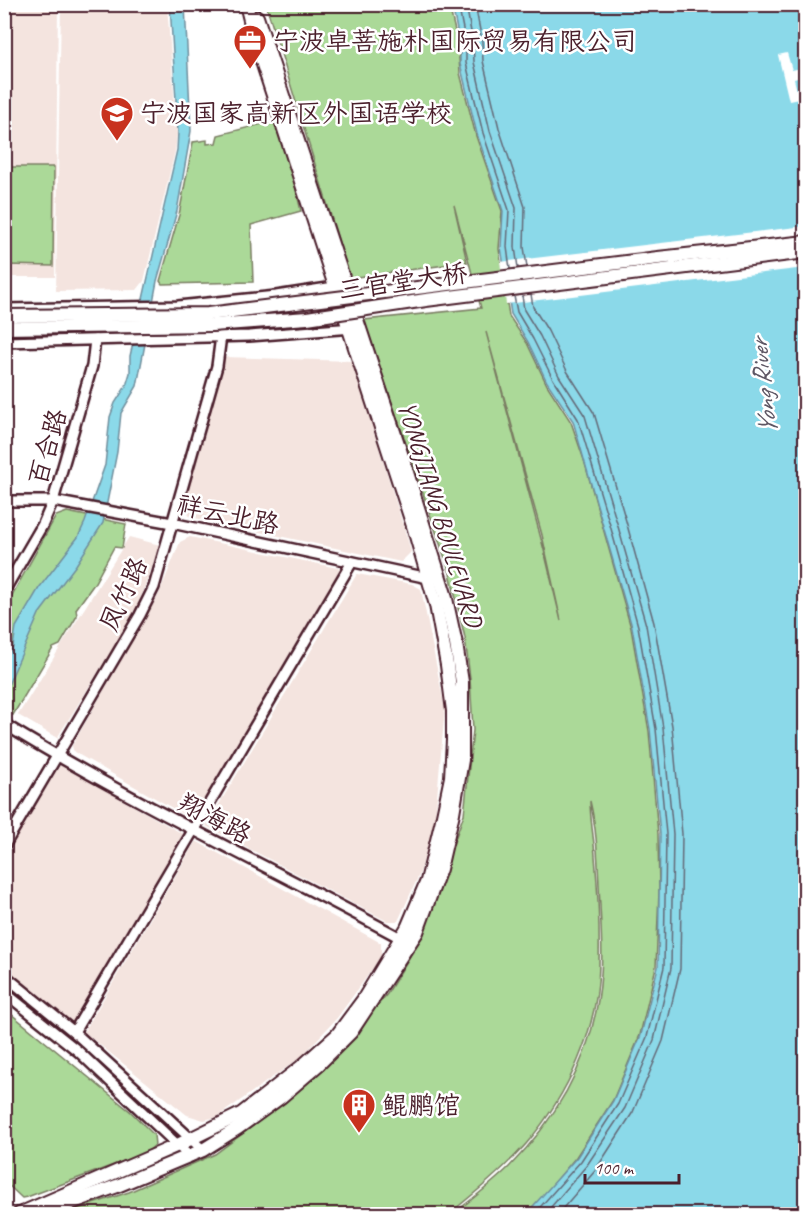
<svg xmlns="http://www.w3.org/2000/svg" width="810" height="1219" font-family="Caveat,'LXGW WenKai TC',sans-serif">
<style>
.built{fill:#f4e4df}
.green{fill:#abd998;stroke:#7a7c62;stroke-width:1.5;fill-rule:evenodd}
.water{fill:#8bd9e9;stroke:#718f9d;stroke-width:1.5}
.pier{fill:#fff}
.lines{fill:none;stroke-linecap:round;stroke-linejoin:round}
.shore{stroke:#646977;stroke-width:1.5}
.minor-casing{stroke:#4a1f2b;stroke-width:14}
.major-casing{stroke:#4a1f2b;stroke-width:16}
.minor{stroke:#fff;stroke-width:9}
.major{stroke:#fff;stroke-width:12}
.major-bridge-casing{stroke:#4a1f2b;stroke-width:16;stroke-linecap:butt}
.major-bridge{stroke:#fff;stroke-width:12}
.labels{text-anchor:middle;stroke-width:5;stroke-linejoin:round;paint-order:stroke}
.poi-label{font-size:26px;fill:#4a1f2b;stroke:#fff;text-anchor:start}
.street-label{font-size:26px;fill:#4a1f2b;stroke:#fff}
.water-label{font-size:27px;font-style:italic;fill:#5e5764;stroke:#fff}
</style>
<rect width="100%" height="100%" fill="#fff"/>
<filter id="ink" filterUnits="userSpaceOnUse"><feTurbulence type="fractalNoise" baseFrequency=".0167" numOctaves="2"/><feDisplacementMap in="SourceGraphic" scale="12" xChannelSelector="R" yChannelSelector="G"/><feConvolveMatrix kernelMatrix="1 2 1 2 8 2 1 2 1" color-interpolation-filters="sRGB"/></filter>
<g filter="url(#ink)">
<!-- built -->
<g class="built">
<polygon points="4,5 58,5 55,277 5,277"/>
<polygon points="61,5 167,5 177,134 175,151 144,281 137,290 56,291"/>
<polygon points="225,357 352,361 408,541 411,552 401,562 190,517 184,506"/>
<polygon points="129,537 160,545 135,613 57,738 18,715"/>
<polygon points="190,537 342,569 197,818 190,818 74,752 72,746 159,594 180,542"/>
<polygon points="357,574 412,584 421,589 445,709 435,819 420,873 398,921 387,921 206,826"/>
<polygon points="60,765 183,834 75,1024 5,967 4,856"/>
<polygon points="196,841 381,943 381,957 337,1018 301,1057 217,1117 204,1120 187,1115 84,1032"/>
</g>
<!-- green -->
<g class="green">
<path d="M266,5H449L458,44L460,73L476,136L502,211L499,249L509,316L527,343L547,385L571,422L584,460L631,628L649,731L658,834L659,891L656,967L640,1035L613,1100L576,1157L541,1199L525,1214H453C472,1199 492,1184 509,1167C561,1114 596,1049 601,974C603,951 601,928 600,905C598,871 598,834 590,801C590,819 594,838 595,856C598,892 600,929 599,965C598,1030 568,1095 526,1144C503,1170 476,1192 449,1214H62L129,1192L215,1154L268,1115L345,1044L387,994L409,958L424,926L464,814L473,730L470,678L465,638L450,573L364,320L481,308L454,205L467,262L350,278ZM486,332L542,535L561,621L544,550Z"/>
<polygon points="274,121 292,173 301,211 251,225 253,282 162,284 160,281 179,215 193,142 207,140 207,144 216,143 218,135"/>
<polygon points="5,167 54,167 53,266 5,265"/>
<polygon points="67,512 126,524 122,548 114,547 94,584 76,609 77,616 60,645 53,648 13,715 5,712 5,608 56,516"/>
<polygon points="5,1009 131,1112 154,1135 155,1145 146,1153 27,1197 22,1198 5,1182"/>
</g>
<!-- water -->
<g class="water">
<polygon points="170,5 185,5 191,131 177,211 157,281 137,386 121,413 117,452 103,523 76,565 39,614 5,692 5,659 13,647 16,627 39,588 78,537 85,522 105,465 110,417 115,403 126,386 130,373 130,356 177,150 178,132"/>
<polygon points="452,5 798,5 806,34 805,1214 526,1214 577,1157 613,1101 641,1035 658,967 660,834 650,729 632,627 573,421 547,382 528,342 511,314 501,247 503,211 477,134 460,64 460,45"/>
</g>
<!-- pier -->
<g class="pier">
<polygon points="787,53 792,70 806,67 805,76 794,79 799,99 789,101 778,55"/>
<polygon points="805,226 805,268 506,304 500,262"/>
</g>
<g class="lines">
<!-- shore -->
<g class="shore">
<polyline points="458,4 466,44 466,63 483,133 509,210 507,247 510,269"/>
<polyline points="466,4 473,43 474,62 490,131 516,208 515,247 518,268"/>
<polyline points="475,4 482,41 483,61 499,128 525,207 524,247 527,267"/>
<polyline points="531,294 533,307 548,331 567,371 594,413 626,521 654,623 672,726 682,834 680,969 663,1041 633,1112 595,1171 558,1214"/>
<polyline points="522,295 524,310 540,336 559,376 585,416 617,523 646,625 663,728 673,834 671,968 654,1040 625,1108 587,1165 545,1214"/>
<polyline points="514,296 517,312 533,339 553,379 578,419 610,525 638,626 656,729 666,834 664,967 647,1037 618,1104 581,1161 534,1214"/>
</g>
<!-- minor casing -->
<g class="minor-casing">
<g id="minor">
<polyline points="4,309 178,306 276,296 341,286"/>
<polyline points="4,342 249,336 353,328"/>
<polyline points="4,501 53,501 172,523 433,579"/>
<polyline points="4,591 43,524 53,501 92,366 95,340"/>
<path d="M4,724C134,804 273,868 406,941"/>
<polyline points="4,846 140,615 154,587 217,366 221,336"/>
<polyline points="4,975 74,1032 203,1150"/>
<polyline points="4,992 78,1051 190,1157"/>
<polyline points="74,1032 352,562"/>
</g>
</g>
<!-- major casing -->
<g class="major-casing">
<g id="major">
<polyline points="19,1214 178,1145 241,1114 301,1067 337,1035 363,1000 407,928 427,881 442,820 451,777 453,740 453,711 447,665 436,605 414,529 255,40 246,4"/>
<polyline points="41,1214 117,1186 203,1150 238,1128 281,1097 318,1065 351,1032 417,932 440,869 453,813 462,760 462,682 456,644 445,594 400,450 257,17"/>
</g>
</g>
<!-- minor -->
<use href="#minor" class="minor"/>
<!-- major -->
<use href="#major" class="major"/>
<!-- major-bridge casing -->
<g class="major-bridge-casing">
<g id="major-bridge">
<polyline points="4,316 208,314 658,258 806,242"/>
<polyline points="4,328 212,325 307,318 426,300 806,252"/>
</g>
</g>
<!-- major-bridge -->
<use href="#major-bridge" class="major-bridge"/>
</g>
</g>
<!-- icons -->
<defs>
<g id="office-pin" transform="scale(1.725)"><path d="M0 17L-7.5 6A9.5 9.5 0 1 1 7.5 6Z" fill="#c8321e" stroke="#fff"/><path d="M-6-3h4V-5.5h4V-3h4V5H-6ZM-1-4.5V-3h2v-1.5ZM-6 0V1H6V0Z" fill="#fff"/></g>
<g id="school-pin" transform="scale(1.725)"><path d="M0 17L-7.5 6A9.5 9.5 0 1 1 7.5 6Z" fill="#c8321e" stroke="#fff"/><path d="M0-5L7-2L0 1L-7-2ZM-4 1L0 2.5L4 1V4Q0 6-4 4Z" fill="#fff"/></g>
<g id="building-pin" transform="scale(1.725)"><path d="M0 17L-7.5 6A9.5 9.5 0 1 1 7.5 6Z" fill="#c8321e" stroke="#fff"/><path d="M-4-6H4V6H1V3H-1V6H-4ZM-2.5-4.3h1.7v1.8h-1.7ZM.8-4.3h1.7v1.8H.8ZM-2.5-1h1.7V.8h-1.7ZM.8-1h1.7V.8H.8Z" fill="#fff"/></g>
</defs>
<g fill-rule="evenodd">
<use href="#office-pin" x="250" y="41"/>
<use href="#school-pin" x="117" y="113"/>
<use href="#building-pin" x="359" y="1105"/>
</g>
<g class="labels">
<!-- poi labels -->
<g class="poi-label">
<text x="273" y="50">宁波卓菩施朴国际贸易有限公司</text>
<text x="140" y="122">宁波国家高新区外国语学校</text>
<text x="382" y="1114">鲲鹏馆</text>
</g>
<!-- street labels -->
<g class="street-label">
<text transform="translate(403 281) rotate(-8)" y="9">三官堂大桥</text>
<text transform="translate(47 447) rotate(-74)" y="9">百合路</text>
<text transform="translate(228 514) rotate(12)" y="9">祥云北路</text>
<text transform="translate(441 514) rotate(73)" y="9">YONGJIANG BOULEVARD</text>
<text transform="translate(123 594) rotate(-65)" y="9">凤竹路</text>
<text transform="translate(215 818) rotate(28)" y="9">翔海路</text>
</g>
<!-- water labels -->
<g class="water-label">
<text transform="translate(763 387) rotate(-96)" y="9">Yong River</text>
</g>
</g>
<!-- margin -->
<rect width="810" height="1219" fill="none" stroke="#fff" stroke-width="24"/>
<rect x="12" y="12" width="786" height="1195" fill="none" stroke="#4a1f2b" stroke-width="2" filter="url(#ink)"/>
<!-- scale -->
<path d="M585 1174v9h94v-9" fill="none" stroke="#4a1f2b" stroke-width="3"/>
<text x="594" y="1174" font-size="18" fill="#4a1f2b" stroke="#ffffff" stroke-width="4.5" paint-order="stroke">100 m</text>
</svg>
